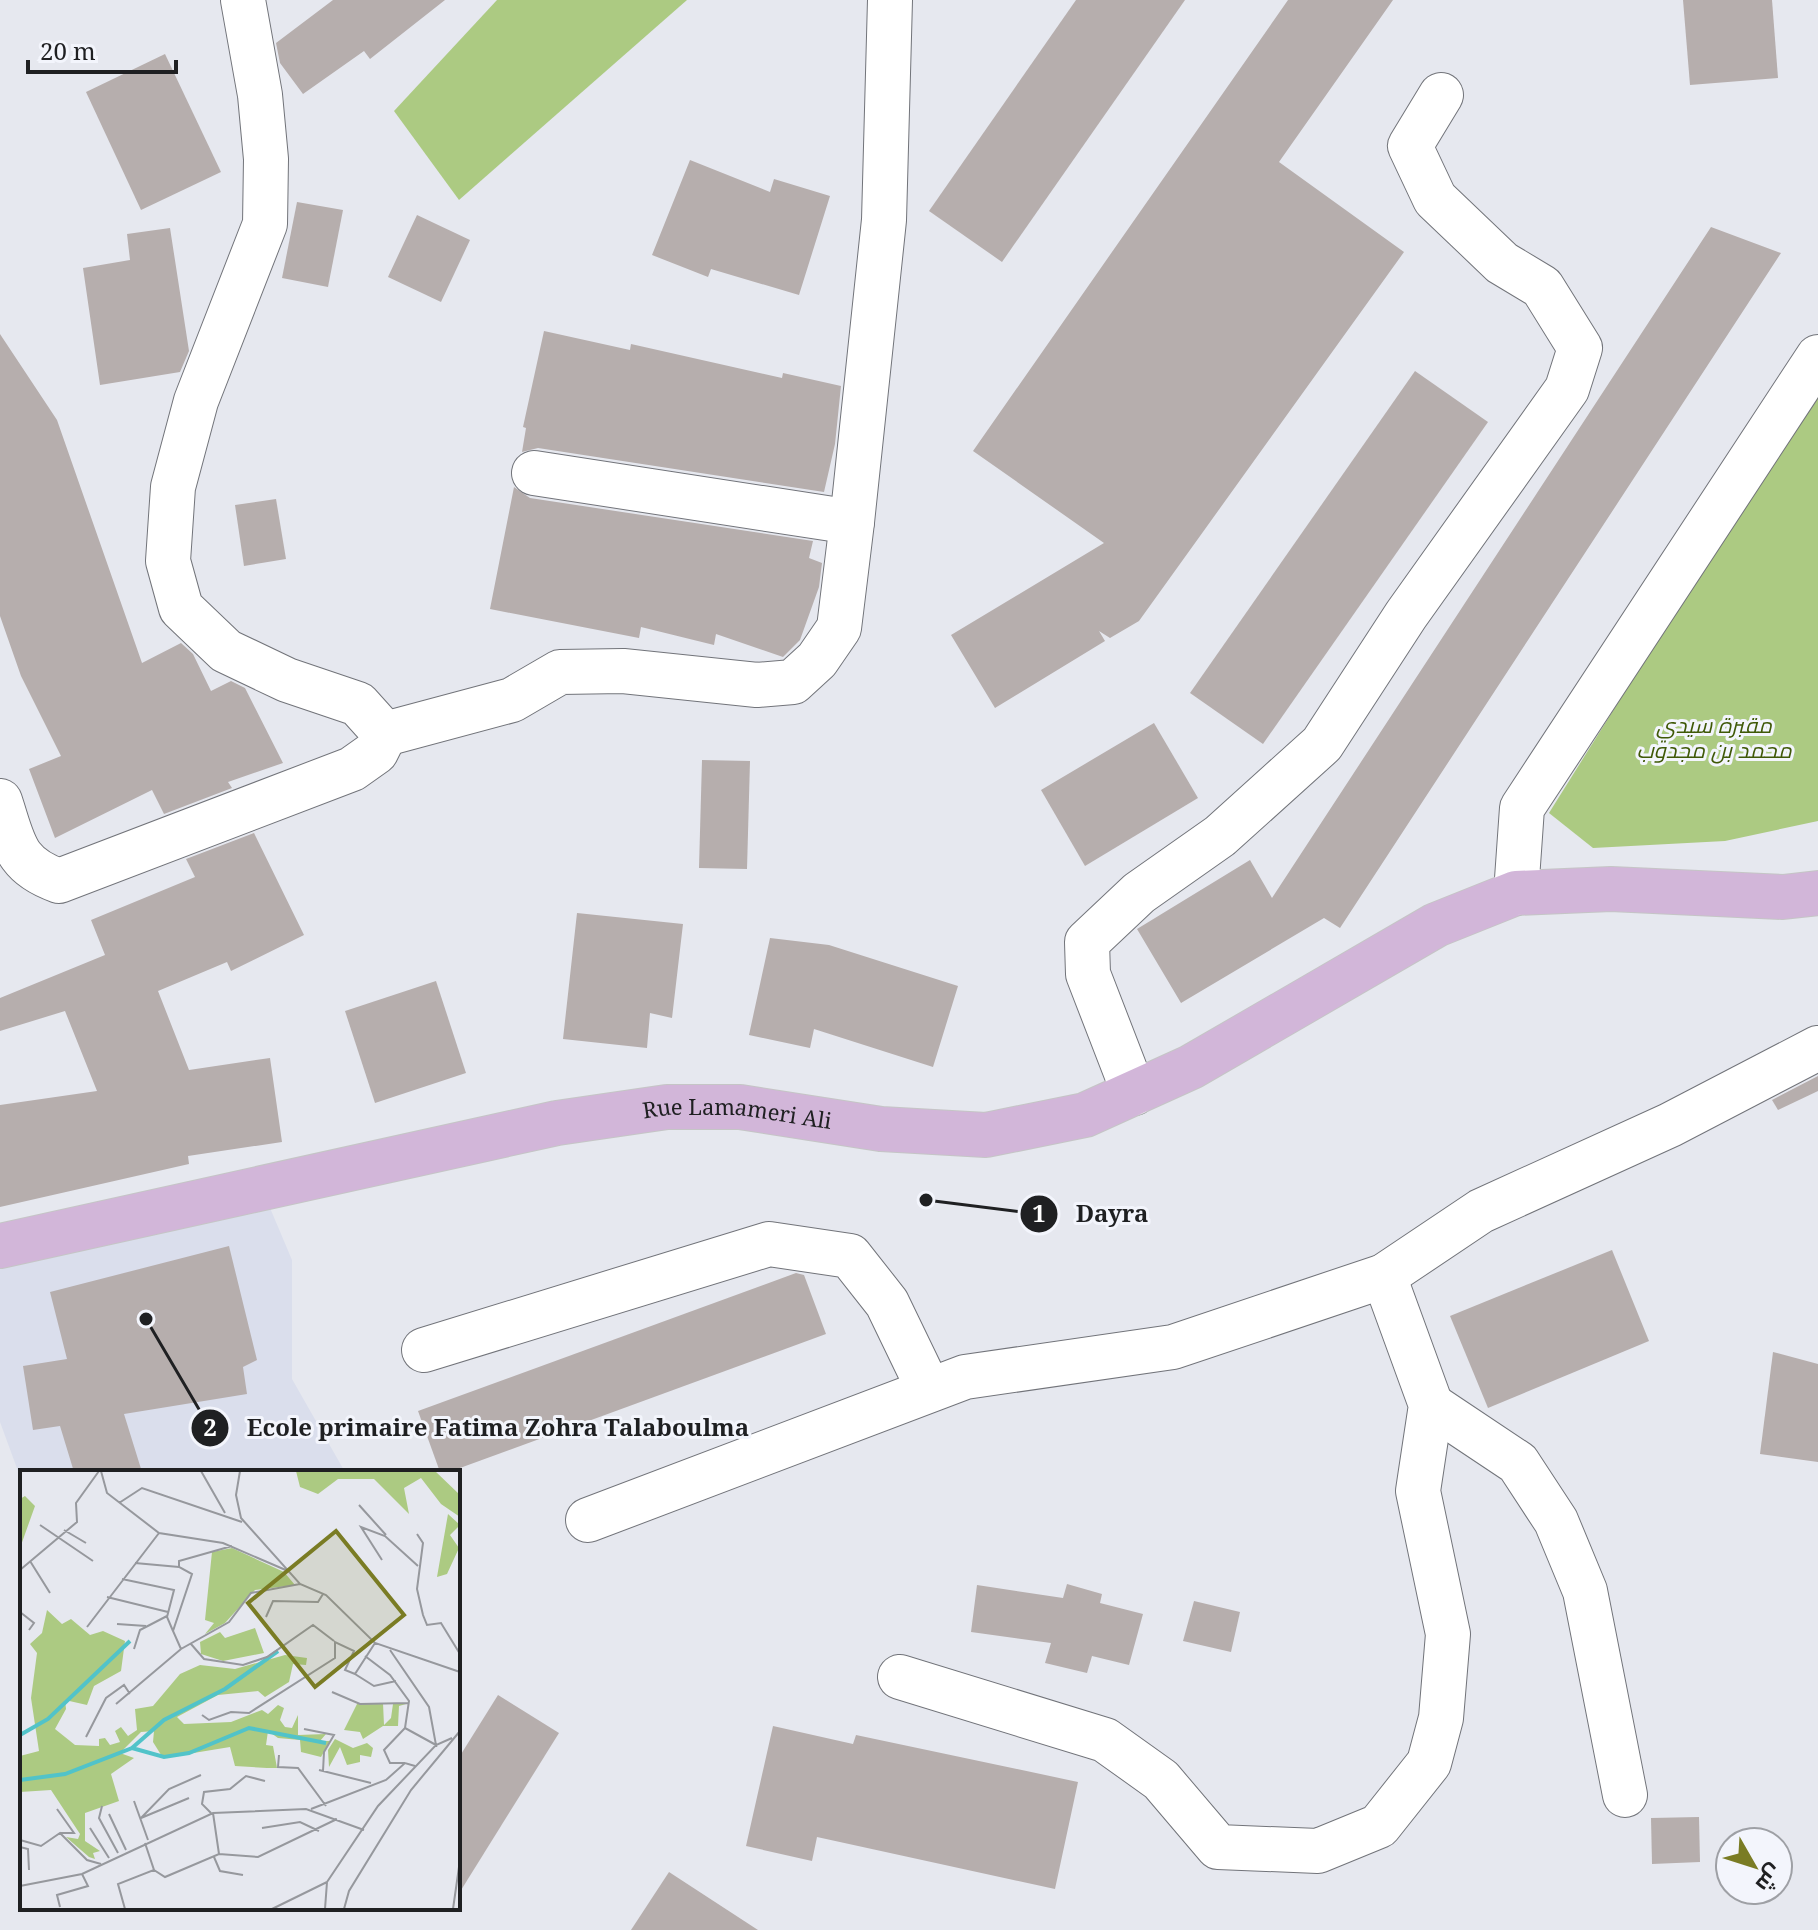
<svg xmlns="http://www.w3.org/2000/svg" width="1818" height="1930" font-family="'Noto Serif',Cairo,serif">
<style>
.built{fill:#dadeec}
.green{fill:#acca82}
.building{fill:#b6aead}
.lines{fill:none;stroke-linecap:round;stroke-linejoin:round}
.minor-casing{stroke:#72747a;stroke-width:46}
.major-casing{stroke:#c5c5c6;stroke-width:46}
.minor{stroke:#fff;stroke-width:44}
.major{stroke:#d2b6d9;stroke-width:44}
.labels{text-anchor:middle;stroke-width:6;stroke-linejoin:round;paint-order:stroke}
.park-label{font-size:22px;font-style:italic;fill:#3f5907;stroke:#f3f5fc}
.street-label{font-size:22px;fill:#1f2022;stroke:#f3f5fc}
.inset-river{fill:none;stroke:#51c3c9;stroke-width:4}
.inset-road{fill:none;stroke:#96989d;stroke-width:2}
.view{fill:#7a7c24;fill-opacity:0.15;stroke:#7a7c24;stroke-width:4}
.inset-edge{fill:none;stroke:#1f2022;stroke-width:4}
.leader{fill:none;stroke:#1f2022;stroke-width:3}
.callout-dot{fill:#1f2022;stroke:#f3f5fc;stroke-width:3}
.mark-label{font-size:24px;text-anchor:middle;font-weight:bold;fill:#fff}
.callout-label{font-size:24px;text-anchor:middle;font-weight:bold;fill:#1f2022;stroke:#f3f5fc;stroke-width:6;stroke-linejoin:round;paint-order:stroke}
</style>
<rect width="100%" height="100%" fill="#e6e8ef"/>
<!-- built -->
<polygon class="built" points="262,1189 292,1260 292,1379 345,1472 22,1472 22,1482 0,1422 0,1246"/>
<!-- green -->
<g class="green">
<polygon points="497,0 687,0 459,200 394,111"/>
<polygon points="1818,383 1818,821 1725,841 1593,848 1549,813"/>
</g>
<!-- building -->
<g class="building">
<polygon points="333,0 445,0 370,59 364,51 303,94 280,63 276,43"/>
<polygon points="1076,0 1185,0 1002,262 929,211"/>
<polygon points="1288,0 1393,0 1279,162 1404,252 1139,621 1110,638 1099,631 1105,641 995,708 951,635 1104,543 973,451"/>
<polygon points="1683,0 1772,0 1778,78 1690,85"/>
<polygon points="165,54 221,172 141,210 86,92"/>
<polygon points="690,160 770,192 774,179 830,196 799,295 711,269 708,277 652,255"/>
<polygon points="297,202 343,210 328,287 282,278"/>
<polygon points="417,215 470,240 441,302 388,277"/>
<polygon points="1711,227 1781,253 1340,928 1324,918 1181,1003 1137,929 1250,860 1272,898"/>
<polygon points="170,228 189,351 180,372 100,385 83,268 130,260 127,234"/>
<polygon points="544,331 630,350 631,344 782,378 783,373 841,386 835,444 824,492 538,448 522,452 526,428 523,427"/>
<polygon points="0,334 57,420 142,663 181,643 193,654 211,691 231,681 245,688 283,763 228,782 232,788 164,814 152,790 55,838 29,769 61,756 21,676 0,616"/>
<polygon points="1415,371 1488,422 1263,744 1190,693"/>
<polygon points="514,487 530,498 813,541 809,558 822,563 819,587 800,640 783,657 716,634 714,645 641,627 639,638 490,609"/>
<polygon points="276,499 286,559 244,566 235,505"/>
<polygon points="1154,723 1198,798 1085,866 1041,790"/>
<polygon points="702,760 750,761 747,869 699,868"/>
<polygon points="254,833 304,935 231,971 227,962 158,991 189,1070 270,1058 282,1142 188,1156 189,1164 0,1207 0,1105 97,1091 65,1011 0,1031 0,998 105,955 91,920 195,877 186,859"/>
<polygon points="577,913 683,924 672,1018 650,1013 647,1048 563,1039"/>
<polygon points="770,938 829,945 958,986 933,1067 814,1029 810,1048 749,1035"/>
<polygon points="436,981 466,1073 375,1103 345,1011"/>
<polygon points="1818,1076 1818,1091 1778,1110 1772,1100"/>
<polygon points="229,1246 257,1360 243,1367 247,1394 124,1414 142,1472 74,1472 60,1426 33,1430 23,1366 67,1359 50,1292"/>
<polygon points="1612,1250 1649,1341 1488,1408 1450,1316"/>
<polygon points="796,1273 804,1275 826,1334 449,1472 440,1472 418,1411"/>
<polygon points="1773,1352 1818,1364 1818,1462 1760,1454"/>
<polygon points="1067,1584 1102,1594 1100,1603 1143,1614 1129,1665 1092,1656 1087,1673 1045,1663 1051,1643 971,1632 977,1585 1063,1598"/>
<polygon points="1194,1601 1240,1612 1231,1652 1183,1641"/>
<polygon points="498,1695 559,1733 458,1895 458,1759"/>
<polygon points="773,1726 853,1744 856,1735 1078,1782 1055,1889 817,1837 812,1861 746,1846"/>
<polygon points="1699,1817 1700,1862 1652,1864 1651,1818"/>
<polygon points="669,1872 758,1930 631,1930"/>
</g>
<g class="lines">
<!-- minor casing -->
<g class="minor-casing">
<g id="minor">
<polyline points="534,473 852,522"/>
<polyline points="385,734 512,700 560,672 623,671 757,685 793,682 817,660 839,628 852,522 884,220 890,0"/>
<path d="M0,801C14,843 14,865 59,881L352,769L376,752L385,734L358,704L287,680L226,651L181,608L168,561L173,487L196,401L265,224L266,159L260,95L243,0"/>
<polyline points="1516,893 1522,808 1818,357"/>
<polyline points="1134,1093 1088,974 1087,942 1139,893 1220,836 1322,744 1406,615 1567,389 1580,348 1542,287 1502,263 1435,199 1410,146 1441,95"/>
<polyline points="424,1350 769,1244 850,1256 887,1303 929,1390"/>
<polyline points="1431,1405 1518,1463 1556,1521 1585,1591 1625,1795"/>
<polyline points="588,1520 965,1377 1173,1347 1384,1276 1481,1211 1670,1125 1818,1048"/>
<polyline points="900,1677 1105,1740 1161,1780 1218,1847 1318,1851 1379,1826 1429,1763 1441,1718 1448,1634 1418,1491 1431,1405 1384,1276"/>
</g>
</g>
<!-- major casing -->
<g class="major-casing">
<g id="major">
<path id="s1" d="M0,1246L557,1123L667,1107H740L881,1129L986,1135L1085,1115L1191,1067L1436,925L1516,893L1611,889L1783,897L1818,893"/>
</g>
</g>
<!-- minor -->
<use href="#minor" class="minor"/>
<!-- major -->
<use href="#major" class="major"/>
</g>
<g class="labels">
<!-- park labels -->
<g class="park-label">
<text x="1714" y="733">مقبرة سيدي<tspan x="1714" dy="25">محمد بن مجدوب</tspan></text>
</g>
<!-- street labels -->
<g class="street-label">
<text dy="8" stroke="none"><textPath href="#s1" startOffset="752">Rue Lamameri Ali</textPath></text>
</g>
</g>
<!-- overview -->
<g transform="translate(20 1470)">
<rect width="440" height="440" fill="#e6e8ef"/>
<path d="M276,1H415L440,25V47L421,34L401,8L384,18L389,44L354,9H318L298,24L280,17ZM5,26L15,36L0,78V29ZM428,44L440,55L430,65L439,78L427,104L417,107ZM212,78L264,102L275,115L235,120L205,153L185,164L194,153L185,150L192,82ZM27,140L42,154L51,149L70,165L83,161L105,171L101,201L74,216L67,235L45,230L46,239L35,259L55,275L79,276V269L85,268L90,275L100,272L95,261L101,257L108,266L117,260L115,239L133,236L160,204L180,195L215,199L265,185L287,188L286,195L273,194L269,212L245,227L238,221L198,225L157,247L164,254L211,252L242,240L248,244L258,235L264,238L260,250L265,257L272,258L278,245V265L306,264L300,271H310L301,287L281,282L280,270L258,268L248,261L246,275L253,276L257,298H247L215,296L210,277L143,288L133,272L134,261L121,262L100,283L114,288L91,304L99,331L65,343V371L80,381L73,383L75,389L69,387L46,367L58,369L60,364L31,320L0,322V286L19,281L11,228L17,183L10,174L22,163ZM235,158L244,183L203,191L181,184L180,172L200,162L205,168ZM363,233L364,255L371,248L373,234H386L379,236L378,256H363L343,269L340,262L324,260L337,234ZM315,269L333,278L347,273L353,278L351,287L340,285V292L327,295L320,277L309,297L308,280Z" fill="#acca82"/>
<path class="inset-river" d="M0,265L28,249L110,171M112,278L144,287L169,283L229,258L306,273M0,310L45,304L112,278L144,250L205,219L258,181"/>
<path class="inset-road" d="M81,1L87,23L139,63L203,73L268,101M181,1L205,43M220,1L216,25L221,48L280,114L306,125L355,173L440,202M99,33L122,18L222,52M339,35L366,65M20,55L73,91M44,60L66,73M397,64L403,73L397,119L403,145L407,155L421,153L440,184M362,90L341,57L365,66L398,96M10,91L30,123M115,93L159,97M0,100L57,52L56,33L79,1M102,109L154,120L147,147L153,161M87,127L148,142M0,142L14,153L9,160M246,147L253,131L298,132L303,124M97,154L126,156M67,157L139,63M355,173L335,204L354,216L376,211M171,174L184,189L223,195L247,187L293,155L314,171M114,179L120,160L147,146M161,179L153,161L172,104L159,97V91L212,76M370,180L409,237L416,275L385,258M345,186L370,205L389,231L385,258L364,280L370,293H385M312,222L340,234L389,233M96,234L161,179L209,152L231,123L280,114M182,245L189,250L211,242L229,243L315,188V172L334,181L325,200L335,204M284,259L314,265L304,282L303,301M66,267L86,228L104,215L110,224M259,285L258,297L278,298L306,336M299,300L351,313M169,328L121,348L149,319L181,305M114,331L128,370M82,336L79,348L98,383M37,339L54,363H40M291,339L366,310L385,293L395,296M191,343L182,334L184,322L210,319L226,306L245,311M193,343L199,384M89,344L106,380M70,358L89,388M242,358L280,352L299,361M0,370L21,376L40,363L67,390L81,394M0,377L8,379L9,400M194,387L200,401L223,405M134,400L145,407L199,384L238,387L317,349M0,416L62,404L193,343L286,339L344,360M40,437L37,425L68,416L62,404M105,439L98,414L134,400L125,373M252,439L307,412M305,439L307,412L358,336L416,275L432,268M324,439L329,421L391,320L440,261M433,439L440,390"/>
<path class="view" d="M316,61L384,145L295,217L228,133Z"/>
<rect width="440" height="440" class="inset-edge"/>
</g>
<!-- callouts -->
<path class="leader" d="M926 1200L1039 1214M146 1319L210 1428"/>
<g class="callout-dot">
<circle cx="926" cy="1200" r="8"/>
<circle cx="146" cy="1319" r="8"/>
<circle cx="1039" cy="1214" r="20"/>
<circle cx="210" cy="1428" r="20"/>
</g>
<g class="mark-label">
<text x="1039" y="1222">1</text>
<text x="210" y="1436">2</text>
</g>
<g class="callout-label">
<text x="1112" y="1222">Dayra</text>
<text x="498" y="1436">Ecole primaire Fatima Zohra Talaboulma</text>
</g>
<!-- north arrow -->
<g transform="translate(1754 1866) rotate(129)"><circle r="38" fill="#f3f5fc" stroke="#9ea0a5" stroke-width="2"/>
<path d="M0-6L14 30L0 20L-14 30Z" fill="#7a7c24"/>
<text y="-12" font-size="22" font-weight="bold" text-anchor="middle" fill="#1f2022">ش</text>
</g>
<!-- scale -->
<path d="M28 60v12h148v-12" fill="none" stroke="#1f2022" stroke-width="4"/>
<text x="40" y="60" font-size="24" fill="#1f2022" stroke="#f3f5fc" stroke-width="6" paint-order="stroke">20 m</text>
</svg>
